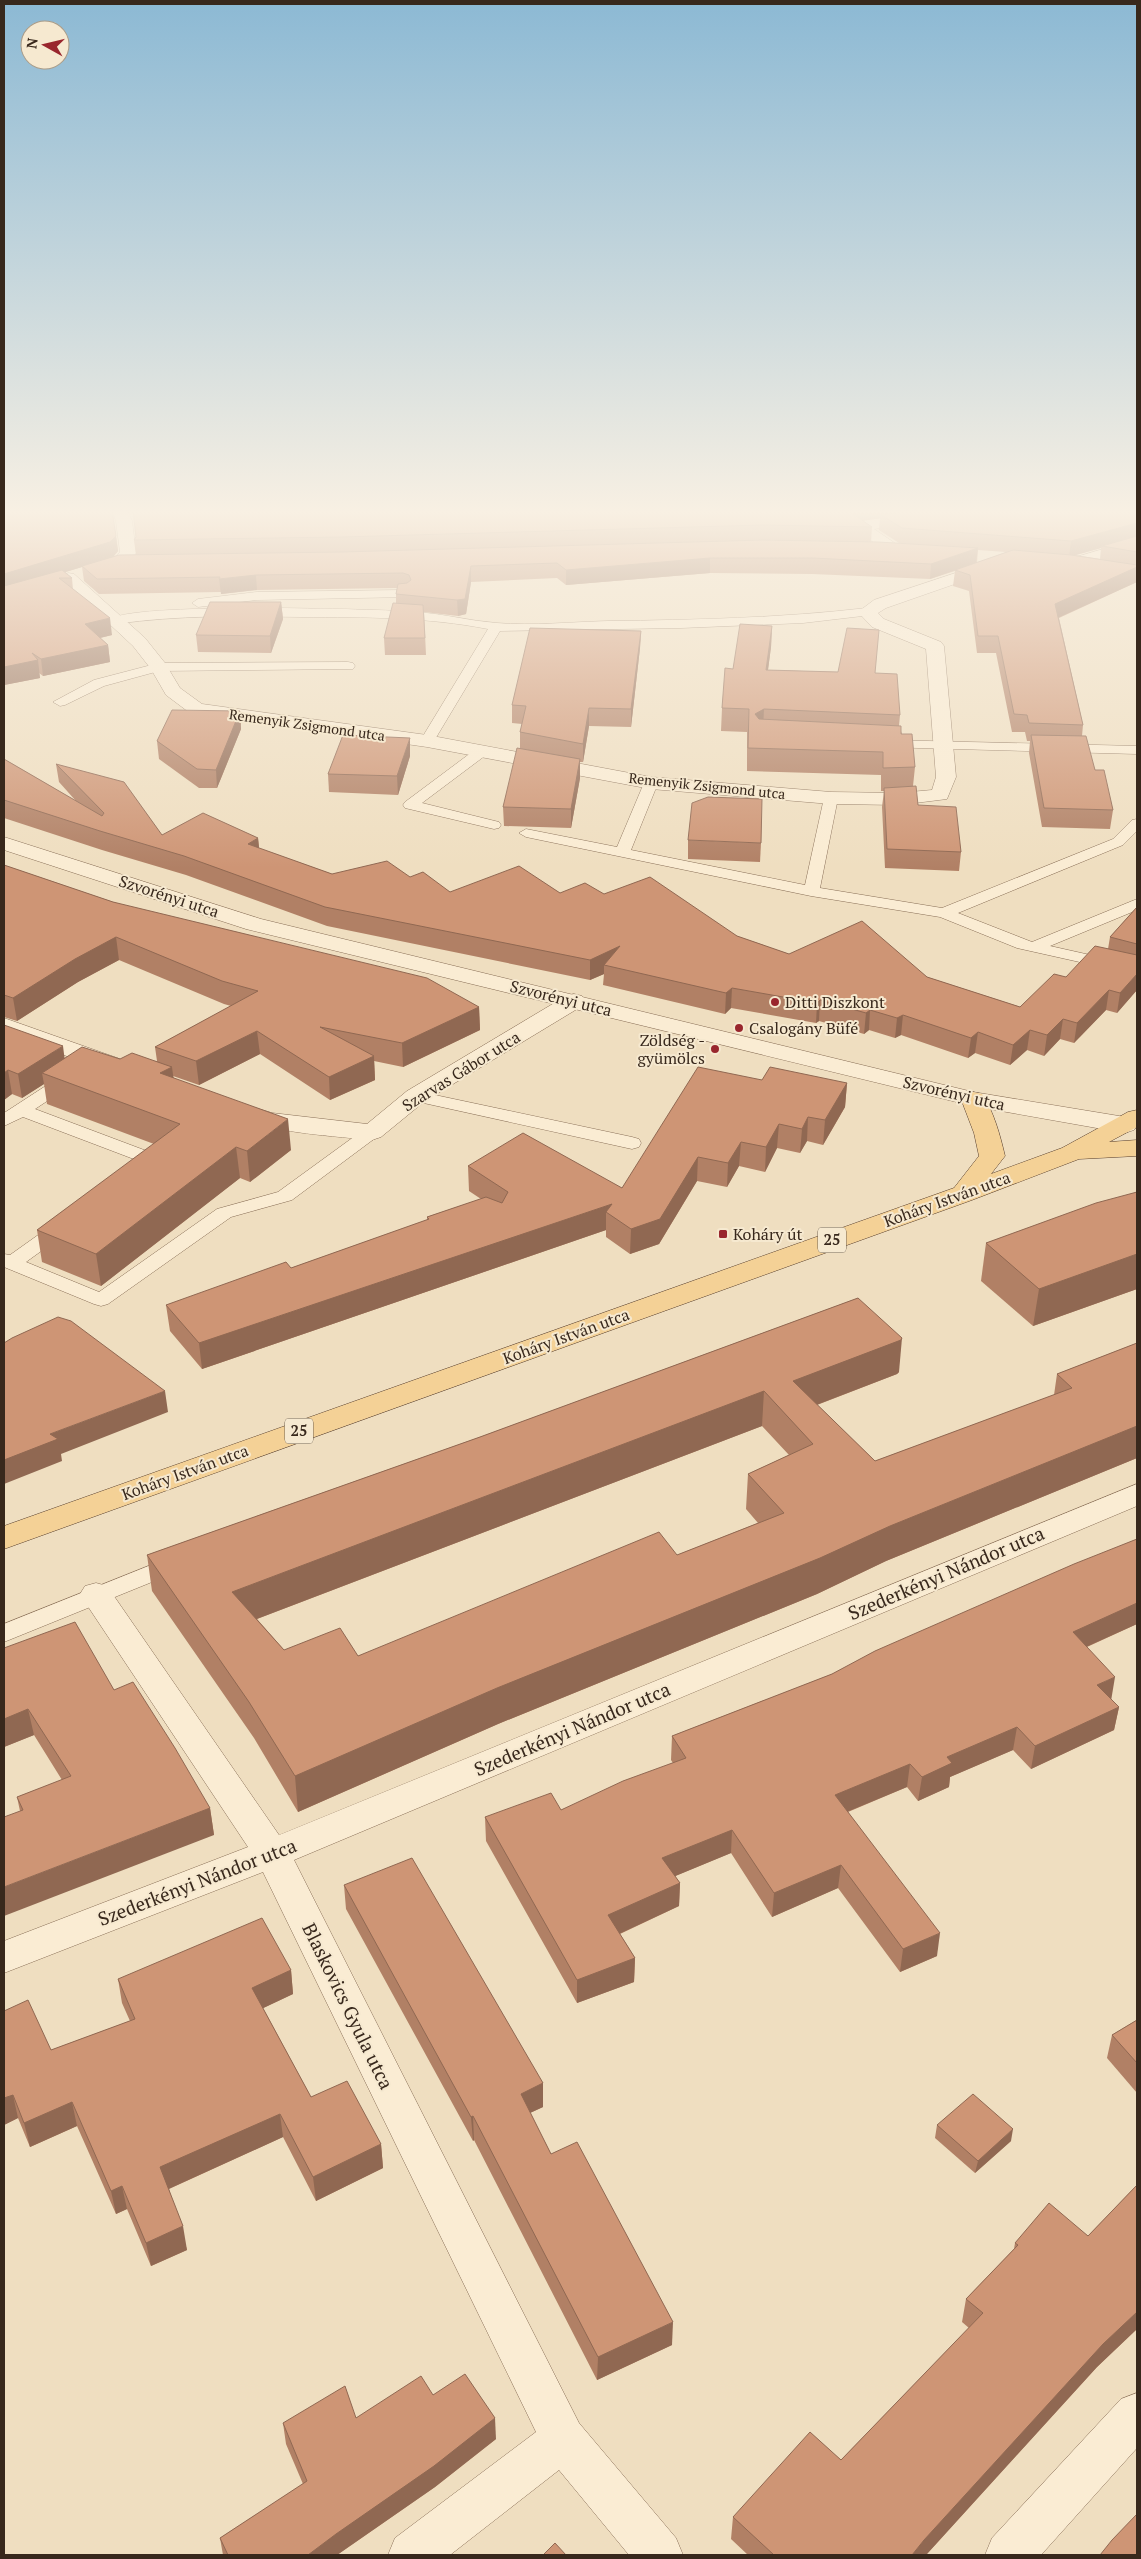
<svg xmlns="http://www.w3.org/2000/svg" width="1141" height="2559" font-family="'PT Serif',serif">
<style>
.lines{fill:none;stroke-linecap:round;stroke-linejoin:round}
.service-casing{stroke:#896f57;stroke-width:1}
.minor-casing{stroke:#896f57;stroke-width:1}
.tertiary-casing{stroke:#896f57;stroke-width:1}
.primary-casing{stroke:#563d2c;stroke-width:1}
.service{fill:#faecd3;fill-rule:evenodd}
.minor{fill:#faecd3;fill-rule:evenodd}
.tertiary{fill:#faecd3;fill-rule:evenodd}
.primary{fill:#f4d196;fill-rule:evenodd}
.wall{fill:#b18065;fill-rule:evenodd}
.shaded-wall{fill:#906852}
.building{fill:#ce9575;stroke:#906852;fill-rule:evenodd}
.poi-dot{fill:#99262d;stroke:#f6e9d0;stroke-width:2}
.labels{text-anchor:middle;stroke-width:4;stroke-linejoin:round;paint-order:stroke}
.far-street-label{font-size:14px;fill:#38281c;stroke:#f6e9d0}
.shield{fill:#f6e9d0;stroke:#716252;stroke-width:1}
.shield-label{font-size:15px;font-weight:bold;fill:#38281c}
.street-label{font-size:16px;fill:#38281c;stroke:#f6e9d0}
.poi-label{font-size:16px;fill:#38281c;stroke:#f6e9d0;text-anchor:start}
.near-street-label{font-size:19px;fill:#38281c;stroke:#f6e9d0}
</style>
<rect width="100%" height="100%" fill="#efdec0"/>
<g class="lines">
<!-- service casing -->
<g class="service-casing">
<g id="service">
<polygon points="404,590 408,591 410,594 408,597 257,600 198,607 192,603 198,599 257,592"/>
<path d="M867,608L873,612L871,615L803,623L681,628L500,631L434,741L427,745L420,741L488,629C427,617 365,617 302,617C240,616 178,615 116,624L110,620C125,602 380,609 417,612C444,614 470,621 497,623C533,626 571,622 608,621C694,620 781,618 867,608Z"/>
<polygon points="348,662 353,663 355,666 353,669 159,671 104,686 65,705 60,706 53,702 94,680 159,663"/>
<polygon points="887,740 1137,746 1137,754 882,747 880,744 882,741"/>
<polygon points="481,748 488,752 486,755 422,803 499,822 501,825 499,828 494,829 405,808 403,805 405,802 476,749"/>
<polygon points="651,779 658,783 631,850 805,885 824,798 831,794 838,798 820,888 942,908 1113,839 1132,820 1137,819 1137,831 1123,845 958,913 1032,942 1137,899 1137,910 1050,946 1117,961 1119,964 1111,969 1017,948 940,917 811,896 526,837 519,833 526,829 617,847 644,783"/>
<path d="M67,1075L73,1076L76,1080L73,1084L35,1109L160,1156L162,1160C156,1169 147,1174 136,1171L134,1167L139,1161L23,1117L4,1126V1113L61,1076Z"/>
<polygon points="416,1091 632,1137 639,1139 641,1143 639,1147 632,1149 410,1100 407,1096 410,1092"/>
<polygon points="372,1126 378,1128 381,1132 378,1136 292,1200 231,1217 108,1304 101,1306 94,1304 4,1267 4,1254 10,1255 55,1223 69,1223 72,1227 69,1231 26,1262 99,1292 217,1209 278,1192 366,1128"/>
<polygon points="176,1555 184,1557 188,1563 184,1569 4,1642 4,1624"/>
</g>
</g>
<!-- minor casing -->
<g class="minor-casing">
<g id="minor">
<path d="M127,509L132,521L136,553C127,567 105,578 88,574L86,570L88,566L113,560L120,552L116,521L112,510Z"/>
<polygon points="916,514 922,516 924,519 922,522 874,529 902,548 904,551 896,556 890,554 851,526 859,521"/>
<polygon points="1137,539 1137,549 1069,569 1061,564 1063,561"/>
<polygon points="989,562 997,567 995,570 886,608 878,613 884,619 941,642 944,646 956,777 947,799 899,805 831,804 651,789 427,747 190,713 166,695 151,669 133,646 60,578 68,573 74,574 145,638 165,663 180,688 202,704 427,735 651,777 831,792 899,793 932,790 936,777 926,649 872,627 858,612 874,600"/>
<path d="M574,994L582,996L586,1001L582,1006L425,1101L381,1137L372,1140C347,1137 252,1132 240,1114L243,1109L252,1107L272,1113L367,1124L407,1091L566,996Z"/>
<polygon points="4,1018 120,1059 123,1064 120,1069 111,1071 102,1069 4,1033"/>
<polygon points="1137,1484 1137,1506 294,1860 579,2423 676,2538 683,2555 629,2555 559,2470 450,2555 388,2555 395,2538 536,2432 263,1872 4,1973 4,1941 248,1847 85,1602 80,1594 85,1586 96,1583 107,1586 279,1835"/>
<polygon points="1137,2393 1137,2448 1041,2555 985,2555 992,2538 1121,2399"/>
</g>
</g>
<!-- tertiary casing -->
<g class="tertiary-casing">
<g id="tertiary">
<polygon points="39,509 131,509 123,514 4,521 4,511"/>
<polygon points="4,837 261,919 973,1092 1125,1117 1134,1120 1137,1125 1134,1130 1125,1133 973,1106 246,929 4,850"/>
</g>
</g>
<!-- primary casing -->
<g class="primary-casing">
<path id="primary" d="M973,1092L982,1094C994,1112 1000,1135 1005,1156L991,1174L1062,1148L1128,1112L1137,1110V1127L1109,1142L1137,1140V1156L1079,1159L972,1200L4,1549V1526L954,1188L979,1156L974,1133L961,1099L964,1094Z"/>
</g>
<!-- service -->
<use href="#service" class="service"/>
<!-- minor -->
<use href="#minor" class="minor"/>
<!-- tertiary -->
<use href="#tertiary" class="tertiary"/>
<!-- primary -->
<use href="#primary" class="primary"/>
</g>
<!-- wall -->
<g class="wall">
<path d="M4,509H112L118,551L114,556L136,555L134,540L136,537L140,509H1137V582L1059,618L1083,725L1082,736L1095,770L1113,810L1110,829L1042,827L1029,753L1030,741H1027L1025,732H1012L996,653H977L969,591L953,586L955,571L930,579L812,574L710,573L566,585L557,578L471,582L466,614L458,616L424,612L426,655H385L384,638L396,604V594L397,588L257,590L221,594V592L99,594L84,581L82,567L65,572L72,578L73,590L112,635L100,638L108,645L110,662L43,676L39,673L40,678L4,685ZM880,518L879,530L899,543L871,542L872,527L862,521ZM1101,548L1100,559L1075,555ZM978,550L1006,552L977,563Z"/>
<polygon points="281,602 283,619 271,653 198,652 196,635"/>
<polygon points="772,626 771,647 768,670 876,673 900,715 899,726 915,767 913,786 918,805 961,852 959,871 885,868 882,807 884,791 881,791 881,775 747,771 747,732 721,731 722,708 733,669"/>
<polygon points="641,631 640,648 631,727 589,726 583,762 580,762 580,778 571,828 504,826 503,807 520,748 520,732 522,724 512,723 512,705"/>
<polygon points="240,711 241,729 217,788 199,788 159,759 157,741"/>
<polygon points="410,756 398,795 329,792 328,774"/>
<polygon points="4,759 76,801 59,782 56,764 162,835 258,838 259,848 332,874 410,877 450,892 604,894 737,936 789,954 927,977 1020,1007 1108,949 1110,937 1137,907 1137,990 1117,1013 1106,1010 1074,1043 1060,1039 1044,1056 1027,1050 1010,1065 975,1053 968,1058 901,1035 895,1038 869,1030 864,1034 819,1021 816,1023 731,1008 725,1014 603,985 604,974 590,980 327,926 186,875 102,850 4,818"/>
<polygon points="688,840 761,843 760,862 688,859"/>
<polygon points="4,865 113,902 479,1007 480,1030 403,1067 374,1061 375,1080 330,1100 260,1054 199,1085 173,1076 174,1078 291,1150 250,1182 240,1178 101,1286 42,1262 37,1230 154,1144 47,1104 44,1084 22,1098 12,1094 4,1100 4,1025 65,1058 120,1059 157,1061 155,1047 231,1006 224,1004 119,960 78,982 17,1021 4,1017"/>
<polygon points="762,1080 847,1083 845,1107 823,1145 807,1141 800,1153 777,1148 765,1172 739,1166 727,1187 697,1181 659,1244 630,1254 606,1237 606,1230 202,1369 170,1331 166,1305 291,1268 427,1220 427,1217 481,1199 469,1191 468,1166 622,1188"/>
<polygon points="1137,1192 1137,1289 1033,1326 981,1281 986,1243"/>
<path d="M858,1298L899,1372L897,1374L817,1405L875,1461L1054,1395L1057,1374L1137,1343V1458L886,1561L817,1594L498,1724L298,1812L254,1738L152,1591L147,1555L480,1437ZM762,1426L789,1455L748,1474L746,1509L758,1523L677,1555L358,1656L284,1650L257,1619Z"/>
<polygon points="1137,1539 1137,1624 1087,1647 1111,1699 1119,1707 1114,1730 1031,1769 1013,1750 950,1777 949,1787 918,1801 907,1787 848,1812 937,1956 900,1972 838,1888 772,1917 731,1853 675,1876 680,1883 679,1906 620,1934 635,1958 634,1982 577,2003 486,1841 485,1817 561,1810 673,1763 671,1760 672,1736 832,1674"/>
<polygon points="4,1648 114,1690 210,1808 214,1835 20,1811 17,1797 62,1780 34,1735 4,1747"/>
<polygon points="344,1885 543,2083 543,2107 530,2113 551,2154 672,2345 597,2380 474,2140 473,2141 346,1909"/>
<polygon points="291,1970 293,1994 263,2008 311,2097 381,2144 383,2168 316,2201 283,2137 169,2189 187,2250 151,2266 127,2209 116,2214 77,2126 30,2147 18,2118 4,2125 4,2011 51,2050 130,2021 122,2003 118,1979"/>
<polygon points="1137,2020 1137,2093 1107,2058 1112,2035"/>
<polygon points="937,2125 1011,2141 975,2173 935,2138"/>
<polygon points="1137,2185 1137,2329 1097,2367 926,2555 748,2555 731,2539 733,2517 841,2460 969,2328 962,2322 966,2299 1014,2249 1015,2243 1088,2236"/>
<polygon points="433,2395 496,2439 435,2487 337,2555 223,2555 220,2538 303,2484 286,2444 283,2423 356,2418"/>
</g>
<!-- shaded-wall -->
<g class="shaded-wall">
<polygon points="851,509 950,509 881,515 880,518 851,522"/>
<polygon points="1137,523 1137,538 1102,546 1101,548 1069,557 1071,541"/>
<polygon points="116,536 118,551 112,558 82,566 82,567 4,591 4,574"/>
<polygon points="978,548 976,563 930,579 931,564"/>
<polygon points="710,558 710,573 566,585 566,570"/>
<polygon points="471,566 471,582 466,614 458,616 457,600"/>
<polygon points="1137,567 1137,582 1053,620 1055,604"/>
<polygon points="256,575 257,590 221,594 219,579"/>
<polygon points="281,602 283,619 271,653 270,636"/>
<polygon points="110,618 112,635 87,641 85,624"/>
<polygon points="772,626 771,647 765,692 766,670"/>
<polygon points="641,631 640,648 631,727 631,709"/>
<polygon points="108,645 110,662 43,676 41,659"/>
<polygon points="38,660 40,678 4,685 4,667"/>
<polygon points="589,708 589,726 583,762 583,744"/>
<polygon points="764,709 763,731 755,714"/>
<polygon points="240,711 241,729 217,788 216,770"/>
<polygon points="410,738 410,756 398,795 397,776"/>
<polygon points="580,759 580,778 571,828 571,809"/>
<polygon points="258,838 260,857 248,844"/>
<polygon points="116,937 119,960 78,982 17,1021 13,998 75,959"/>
<polygon points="620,946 604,965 604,974 590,980 590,960"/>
<polygon points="1137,974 1137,990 1117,1013 1120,993"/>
<polygon points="732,988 731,1008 725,1014 726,993"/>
<polygon points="1109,990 1106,1010 1074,1043 1077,1023"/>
<polygon points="820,1000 819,1021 816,1023 817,1003"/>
<polygon points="479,1007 480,1030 403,1067 402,1043"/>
<polygon points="870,1010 869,1030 864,1034 866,1013"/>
<polygon points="903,1015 901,1035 895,1038 897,1018"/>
<polygon points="1063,1019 1060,1039 1044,1056 1047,1035"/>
<polygon points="1030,1030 1027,1050 1010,1065 1013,1045"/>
<polygon points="257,1031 260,1054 199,1085 196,1061"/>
<polygon points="978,1032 975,1053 968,1058 971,1038"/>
<polygon points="63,1046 66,1070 42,1073 44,1084 22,1098 18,1074"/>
<polygon points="374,1056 375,1080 330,1100 329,1077"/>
<polygon points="172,1067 176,1097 160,1073"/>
<polygon points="8,1070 12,1094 4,1100 4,1073"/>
<polygon points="847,1083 845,1107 823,1145 825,1120"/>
<polygon points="808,1117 807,1141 800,1153 802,1129"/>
<polygon points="288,1119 291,1150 250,1182 247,1151"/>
<polygon points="779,1124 777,1148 765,1172 766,1147"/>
<polygon points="741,1142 739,1166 727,1187 728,1163"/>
<polygon points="236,1147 240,1178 101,1286 96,1254"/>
<polygon points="698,1157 697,1181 659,1244 630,1254 631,1229"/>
<polygon points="612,1204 606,1212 606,1230 202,1369 199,1343"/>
<polygon points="1137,1254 1137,1289 1033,1326 1039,1289"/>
<polygon points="902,1338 899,1372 897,1374 790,1415 793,1381"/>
<polygon points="165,1391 168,1412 61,1454 62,1461 4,1484 4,1460 50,1434"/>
<polygon points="764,1391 762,1426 236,1627 232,1592"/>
<polygon points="1137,1426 1137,1458 886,1561 817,1594 498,1724 298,1812 295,1776 497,1688 890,1526"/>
<polygon points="1137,1603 1137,1624 1068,1655 1073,1632"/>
<polygon points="1115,1677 1111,1701 1097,1685"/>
<polygon points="1119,1707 1114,1730 1031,1769 1035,1746"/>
<polygon points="28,1709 34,1735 4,1747 4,1719"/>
<polygon points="1017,1727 1013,1750 950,1777 949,1787 918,1801 922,1777 947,1757"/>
<polygon points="910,1764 907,1787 832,1818 835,1795"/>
<polygon points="210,1808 214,1835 4,1916 4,1887"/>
<polygon points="732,1830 731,1853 661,1882 662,1858"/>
<polygon points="841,1865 838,1888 772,1917 774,1893"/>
<polygon points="680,1883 679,1906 608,1939 608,1915"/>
<polygon points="940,1933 937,1956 900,1972 903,1949"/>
<polygon points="635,1958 634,1982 577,2003 577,1980"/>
<polygon points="291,1970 293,1994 255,2012 252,1988"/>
<polygon points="543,2083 543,2107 521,2117 521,2094"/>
<polygon points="13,2095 18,2118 4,2125 4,2098"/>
<polygon points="72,2102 77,2126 30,2147 24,2123"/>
<polygon points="280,2114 283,2137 164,2191 160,2167"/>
<polygon points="473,2116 474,2140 473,2141 471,2117"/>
<polygon points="1013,2129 1011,2141 975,2173 978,2161"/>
<polygon points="381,2144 383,2168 316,2201 313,2177"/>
<polygon points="122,2186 127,2209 116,2214 111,2191"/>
<polygon points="183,2226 187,2250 151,2266 146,2243"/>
<polygon points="1137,2312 1137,2329 1097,2367 926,2555 912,2555 924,2540 1103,2344"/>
<polygon points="673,2322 672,2345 597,2380 598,2357"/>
<polygon points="495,2418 496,2439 435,2487 337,2555 308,2555 336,2534"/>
</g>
<!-- building -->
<g class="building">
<polygon points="4,509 110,509 107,512 112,511 116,536 110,542 4,574"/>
<polygon points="140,509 851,509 851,511 853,514 872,527 763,525 342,537 134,540 136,537 133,510"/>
<polygon points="931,509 1137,509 1137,523 1071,541 902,528 881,515"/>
<polygon points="1137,536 1137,552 1102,546"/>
<polygon points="763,540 878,542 978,548 931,564 813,558 710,558 566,570 557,563 471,566 465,599 457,600 396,594 398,584 407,583 411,580 409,575 403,573 256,575 219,579 220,577 97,579 82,566 119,555 342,552"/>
<polygon points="1013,550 1071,555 1137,565 1137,567 1055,604 1083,725 1029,723 1027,715 1014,714 998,636 978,636 970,575 955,570"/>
<polygon points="62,570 72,578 59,578 110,618 85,624 108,645 41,659 32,653 38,660 4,667 4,586"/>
<polygon points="210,602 281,602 270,636 196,635"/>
<polygon points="393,603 423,605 425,638 384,638"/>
<polygon points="740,624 772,626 766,670 838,672 847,628 879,630 875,673 897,674 900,715 764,709 755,714 759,719 901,726 901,734 912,734 915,767 883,768 883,752 748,748 749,709 722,708 725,668 733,669"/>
<polygon points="530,628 641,631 631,709 589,708 583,744 520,732 526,706 512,705"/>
<polygon points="172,710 240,711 216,770 197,769 157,741"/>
<polygon points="343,735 410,738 397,776 328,774"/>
<polygon points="1031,735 1086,736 1095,770 1104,770 1113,810 1044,808"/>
<polygon points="517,748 580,759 571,809 503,807"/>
<polygon points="4,759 102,816 104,813 56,764 124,782 162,835 203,813 258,838 248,844 332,874 387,861 410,877 423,872 450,892 519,866 560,893 585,883 604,894 650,877 737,936 789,954 862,921 927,977 1020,1007 1054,974 1066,977 1095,946 1137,955 1137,974 1120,993 1109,990 1077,1023 1063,1019 1047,1035 1030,1030 1013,1045 978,1032 971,1038 903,1015 897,1018 870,1010 866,1013 820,1000 817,1003 732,988 726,993 604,965 620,946 590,960 325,907 184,856 100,831 4,800"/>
<polygon points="916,786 918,805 956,807 961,852 887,849 884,788"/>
<polygon points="708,797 762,799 761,843 688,840 692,803"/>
<polygon points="4,865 113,902 427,978 479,1007 402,1043 320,1027 374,1056 329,1077 257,1031 196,1061 155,1047 258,991 222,981 116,937 75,959 13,998 4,995"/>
<polygon points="1137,907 1137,944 1110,937"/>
<polygon points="4,1025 63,1046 18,1074 8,1070 4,1073"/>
<polygon points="82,1047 120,1059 132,1053 172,1067 160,1073 288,1119 247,1151 236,1147 96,1254 37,1230 180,1124 42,1073"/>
<polygon points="698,1067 762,1080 770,1067 847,1083 825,1120 808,1117 802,1129 779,1124 766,1147 741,1142 728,1163 698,1157 660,1219 631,1229 606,1212 612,1204 199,1343 166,1305 286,1262 291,1268 429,1219 427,1217 486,1197 502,1203 508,1192 468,1166 523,1133 622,1188"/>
<polygon points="1137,1192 1137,1254 1039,1289 986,1243 1096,1203"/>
<path d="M858,1298L902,1338L901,1340L793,1381L875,1461L1072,1388L1057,1374L1137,1343V1426L890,1526L820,1558L497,1688L295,1776L249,1702L147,1555L480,1437ZM764,1391L813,1444L748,1474L784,1513L677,1555L659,1532L358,1656L340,1628L284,1650L232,1592Z"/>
<polygon points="58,1317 71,1321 165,1391 50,1434 58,1439 4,1460 4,1343 12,1338"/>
<polygon points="1137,1539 1137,1603 1073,1632 1115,1677 1097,1685 1119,1707 1035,1746 1017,1727 947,1757 952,1763 922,1777 910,1764 835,1795 940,1933 903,1949 841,1865 774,1893 732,1830 662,1858 680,1883 608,1915 635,1958 577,1980 485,1817 551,1793 561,1810 623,1781 686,1758 672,1736 832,1674 875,1651 1074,1564"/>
<polygon points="75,1622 114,1690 133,1682 175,1748 210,1808 4,1887 4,1817 23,1810 17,1797 71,1776 28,1709 4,1719 4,1648"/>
<polygon points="412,1858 543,2083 521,2094 551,2154 577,2142 673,2322 598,2357 473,2116 471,2117 344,1885"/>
<polygon points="262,1918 291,1970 252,1988 311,2097 347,2081 381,2144 313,2177 280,2114 160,2167 183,2226 146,2243 122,2186 111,2191 72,2102 24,2123 13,2095 4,2098 4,2011 28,2000 51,2050 135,2019 118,1979"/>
<polygon points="1137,2020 1137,2063 1112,2035"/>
<polygon points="973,2094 1013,2129 978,2161 937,2125"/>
<polygon points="1137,2185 1137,2312 1103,2344 924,2540 912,2555 774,2555 733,2517 810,2432 841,2460 983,2313 966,2299 1018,2245 1015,2243 1049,2203 1088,2236"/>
<polygon points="465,2374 495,2418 434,2466 336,2534 308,2555 228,2555 220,2538 307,2481 283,2423 345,2386 356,2418 421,2376 433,2395"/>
<polygon points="1137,2514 1137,2555 1100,2555 1112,2540"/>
<polygon points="555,2543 566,2555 543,2555"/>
</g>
<!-- sky -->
<linearGradient id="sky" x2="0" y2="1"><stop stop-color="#8cb9d4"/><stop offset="0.59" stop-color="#f8f0e3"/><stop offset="1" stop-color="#f8f0e3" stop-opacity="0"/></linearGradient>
<rect width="1141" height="868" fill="url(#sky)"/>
<!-- markers -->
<g class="poi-dot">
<circle cx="775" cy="1002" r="5"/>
<circle cx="739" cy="1028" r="5"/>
<circle cx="715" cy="1049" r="5"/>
<rect x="718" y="1229" width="10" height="10" rx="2.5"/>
</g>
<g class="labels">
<!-- far-street labels -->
<g class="far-street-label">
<text transform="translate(307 725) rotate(8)" y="5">Remenyik Zsigmond utca</text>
<text transform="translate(707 786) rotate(6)" y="5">Remenyik Zsigmond utca</text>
</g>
<!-- shield labels -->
<g class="shield">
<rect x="818" y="1227.5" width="28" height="25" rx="4"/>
<rect x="285" y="1418.5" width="28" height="25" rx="4"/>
</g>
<g class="shield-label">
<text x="832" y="1245">25</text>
<text x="299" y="1436">25</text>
</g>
<!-- street labels -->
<g class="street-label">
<text transform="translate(169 896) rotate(18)" y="6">Szvorényi utca</text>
<text transform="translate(561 998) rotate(14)" y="6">Szvorényi utca</text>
<text transform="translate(461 1071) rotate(-32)" y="6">Szarvas Gábor utca</text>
<text transform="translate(954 1093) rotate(13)" y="6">Szvorényi utca</text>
<text transform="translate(947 1199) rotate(-20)" y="6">Koháry István utca</text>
<text transform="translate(566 1336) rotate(-20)" y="6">Koháry István utca</text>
<text transform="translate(185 1472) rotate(-20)" y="6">Koháry István utca</text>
</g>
<!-- poi labels -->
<g class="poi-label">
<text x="785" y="1008">Ditti Diszkont</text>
<text x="749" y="1034">Csalogány Büfé</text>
<text x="705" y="1046" text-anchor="end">Zöldség -<tspan x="705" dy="18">gyümölcs</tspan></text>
<text x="733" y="1240">Koháry út</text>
</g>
<!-- near-street labels -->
<g class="near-street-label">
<text transform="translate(946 1573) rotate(-23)" y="7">Szederkényi Nándor utca</text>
<text transform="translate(572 1729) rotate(-23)" y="7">Szederkényi Nándor utca</text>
<text transform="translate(197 1882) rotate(-21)" y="7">Szederkényi Nándor utca</text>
<text transform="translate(348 2006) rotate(64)" y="7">Blaskovics Gyula utca</text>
</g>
</g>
<!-- border -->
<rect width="1141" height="2559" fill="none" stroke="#38281c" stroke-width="10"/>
<!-- north arrow -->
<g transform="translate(45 45) rotate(278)"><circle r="24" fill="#f6e9d0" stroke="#aa9c88"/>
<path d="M0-4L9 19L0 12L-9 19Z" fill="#99262d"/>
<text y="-8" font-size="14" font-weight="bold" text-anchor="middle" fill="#38281c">N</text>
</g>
</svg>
